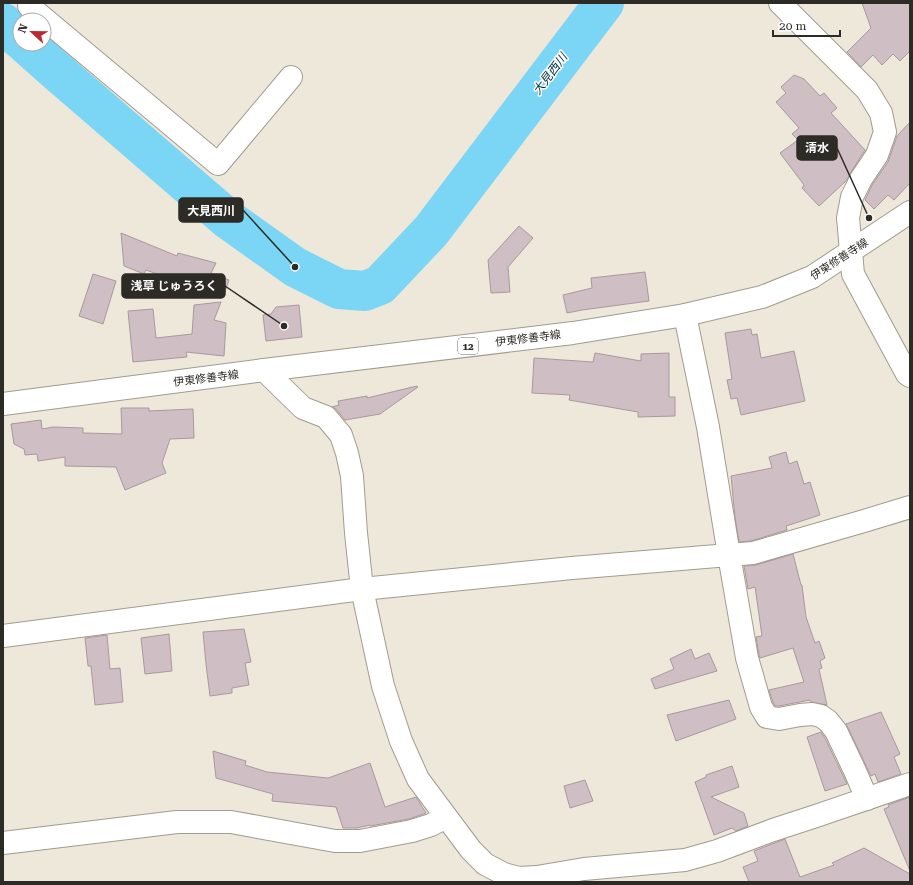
<svg xmlns="http://www.w3.org/2000/svg" width="913" height="885" font-family="'Roboto Serif','Noto Sans JP',serif">
<style>
.lines{fill:none;stroke-linecap:round;stroke-linejoin:round}
.river{stroke:#7bd5f5;stroke-width:40}
.building{fill:#cfbec3;stroke:#a9999d}
.minor-casing{stroke:#a19c8f;stroke-width:24}
.primary-casing{stroke:#a19c8f;stroke-width:24}
.minor{stroke:#fff;stroke-width:22}
.primary{stroke:#fff;stroke-width:22}
.labels{text-anchor:middle;stroke-width:3;stroke-linejoin:round;paint-order:stroke}
.shield{fill:#fff;stroke:#6c6b67;stroke-width:1}
.shield-label{font-size:10px;font-weight:bold;fill:#2d2b26}
.street-label{font-size:11px;fill:#2d2b26;stroke:#fff}
.water-label{font-size:12px;font-style:italic;fill:#022f3c;stroke:#fff}
.leader{fill:none;stroke:#2d2b26;stroke-width:1.5}
.callout-dot{fill:#2d2b26;stroke:#fff;stroke-width:1.5}
.callout{fill:#2d2b26;stroke:#2d2b26;stroke-width:1.5}
.callout-label{font-size:12px;text-anchor:middle;font-weight:bold;fill:#fff}
</style>
<rect width="100%" height="100%" fill="#ede8da"/>
<g class="lines">
<!-- river -->
<g class="river">
<polyline points="3,23 20,39"/>
<polyline points="26,44 53,68 229,220 295,267 339,289 365,291 380,285 431,231 604,3"/>
</g>
</g>
<!-- building -->
<g class="building">
<polygon points="862,3 910,3 910,51 900,61 893,54 882,65 873,55 861,67 847,52 871,28"/>
<polygon points="794,75 804,79 820,96 824,93 837,108 831,113 865,150 851,172 846,181 819,206 802,188 804,185 780,153 798,140 792,134 799,128 776,102 786,93 781,87"/>
<polygon points="910,122 910,183 894,200 888,195 874,209 865,200 872,185 888,162 897,136"/>
<polygon points="519,226 533,238 508,267 510,292 491,293 488,260"/>
<polygon points="121,233 177,256 178,253 216,263 211,273 229,280 223,297 146,270 144,274 124,266"/>
<polygon points="645,272 649,301 582,310 567,313 563,295 592,288 591,278"/>
<polygon points="93,274 116,281 103,324 79,316"/>
<polygon points="221,302 214,320 226,323 224,356 186,352 187,357 133,362 128,311 153,309 156,338 192,334 194,305"/>
<polygon points="299,305 302,337 266,341 263,315 271,314 276,307"/>
<polygon points="751,329 752,335 757,334 761,358 794,351 805,401 741,415 737,398 731,399 727,380 732,379 725,333"/>
<polygon points="595,353 641,361 641,354 669,353 669,397 675,397 675,416 638,417 638,412 569,400 570,395 532,393 534,358 593,362"/>
<polygon points="417,386 418,387 380,414 345,420 336,409 332,407 339,405 338,401 367,396 367,398"/>
<polygon points="121,408 149,408 149,411 193,409 194,438 170,439 162,463 166,473 125,490 116,467 65,466 65,457 38,461 37,454 25,455 24,449 14,444 11,424 41,420 42,429 53,427 83,428 83,433 122,434"/>
<polygon points="786,452 789,464 797,461 804,484 810,482 820,515 786,526 787,530 751,541 739,542 735,517 731,476 772,468 769,457"/>
<polygon points="793,554 801,585 802,585 806,617 815,643 819,641 825,658 820,661 822,668 819,669 827,705 811,702 810,700 779,706 775,706 773,702 769,690 804,682 793,648 760,658 759,655 756,637 762,636 755,587 748,589 744,566 756,565"/>
<polygon points="244,629 251,662 245,663 249,685 232,688 232,693 210,696 206,664 203,632"/>
<polygon points="169,634 172,671 145,674 141,638"/>
<polygon points="107,635 110,669 120,668 123,702 95,705 91,666 88,666 85,638"/>
<polygon points="691,649 695,659 709,653 717,671 655,689 651,679 674,669 670,659"/>
<polygon points="729,700 736,719 676,741 667,715"/>
<polygon points="881,712 900,754 894,757 901,774 878,782 875,774 871,776 846,724"/>
<polygon points="821,732 825,738 847,784 825,791 807,737"/>
<polygon points="213,751 246,761 245,765 267,772 328,778 370,763 385,807 416,797 426,813 409,819 370,826 370,825 357,828 343,828 336,807 272,801 273,794 216,778"/>
<polygon points="732,766 739,787 711,797 744,813 748,826 736,831 732,828 714,835 695,782 706,777 706,775"/>
<polygon points="585,780 593,801 570,808 564,786"/>
<polygon points="910,797 910,871 884,809 889,807 888,805"/>
<polygon points="785,839 800,877 834,865 832,863 864,848 910,874 910,882 749,882 743,867 758,861 754,851"/>
</g>
<g class="lines">
<!-- minor casing -->
<g class="minor-casing">
<g id="minor">
<polyline points="32,3 29,6 218,164 291,77"/>
<polyline points="780,3 867,90 881,113 885,132 877,155 861,179 852,197 848,218 853,274 907,374 910,376"/>
<polyline points="685,315 708,427 729,555 747,658 761,707 767,717 779,719 800,715 812,714 821,716 828,721 836,731 855,771 867,799"/>
<polyline points="264,370 303,408 326,417 341,435 347,453 352,476 356,533 362,589 383,686 401,741 418,779 471,850 485,864 504,874 519,878 537,877 584,869 685,860 717,851 773,830 813,817 910,784"/>
<polyline points="3,636 362,589 572,568 753,553 864,521 910,507"/>
<polyline points="3,843 177,822 231,822 335,841 360,841 412,831 431,825 446,817"/>
</g>
</g>
<!-- primary casing -->
<g class="primary-casing">
<polyline id="primary" points="3,404 264,370 573,333 685,315 762,297 812,277 910,212"/>
</g>
<!-- minor -->
<use href="#minor" class="minor"/>
<!-- primary -->
<use href="#primary" class="primary"/>
</g>
<g class="labels">
<!-- shield labels -->
<rect class="shield" x="458" y="338" width="20" height="16" rx="3"/>
<g class="shield-label">
<text x="468" y="350">12</text>
</g>
<!-- street labels -->
<g class="street-label">
<text transform="translate(839 259) rotate(-33)" y="4">伊東修善寺線</text>
<text transform="translate(528 338) rotate(-7)" y="4">伊東修善寺線</text>
<text transform="translate(206 378) rotate(-7)" y="4">伊東修善寺線</text>
</g>
<!-- water labels -->
<g class="water-label">
<text transform="translate(550 74) rotate(-53)" y="4">大見西川</text>
</g>
</g>
<!-- callouts -->
<path class="leader" d="M869 218L837 148M295 267L243 210M284 326L225 286"/>
<g class="callout-dot">
<circle cx="869" cy="218" r="4"/>
<circle cx="295" cy="267" r="4"/>
<circle cx="284" cy="326" r="4"/>
</g>
<g class="callout">
<rect x="797" y="136" width="40" height="24" rx="4"/>
<rect x="179" y="198" width="64" height="24" rx="4"/>
<rect x="122" y="274" width="103" height="24" rx="4"/>
</g>
<g class="callout-label">
<text x="817" y="152">清水</text>
<text x="211" y="215">大見西川</text>
<text x="174" y="290">浅草 じゅうろく</text>
</g>
<!-- border -->
<rect width="913" height="885" fill="none" stroke="#2d2b26" stroke-width="8"/>
<!-- north arrow -->
<g transform="translate(32 32) rotate(292)"><circle r="19" fill="#ffffff" stroke="#abaaa8"/>
<path d="M0-3L7 15L0 10L-7 15Z" fill="#bb2b34"/>
<text y="-6" font-size="11" font-weight="bold" text-anchor="middle" fill="#2d2b26">N</text>
</g>
<!-- scale -->
<path d="M773 30v6h67v-6" fill="none" stroke="#2d2b26" stroke-width="2"/>
<text x="779" y="30" font-size="12" fill="#2d2b26" stroke="#ffffff" stroke-width="3" paint-order="stroke">20 m</text>
</svg>
